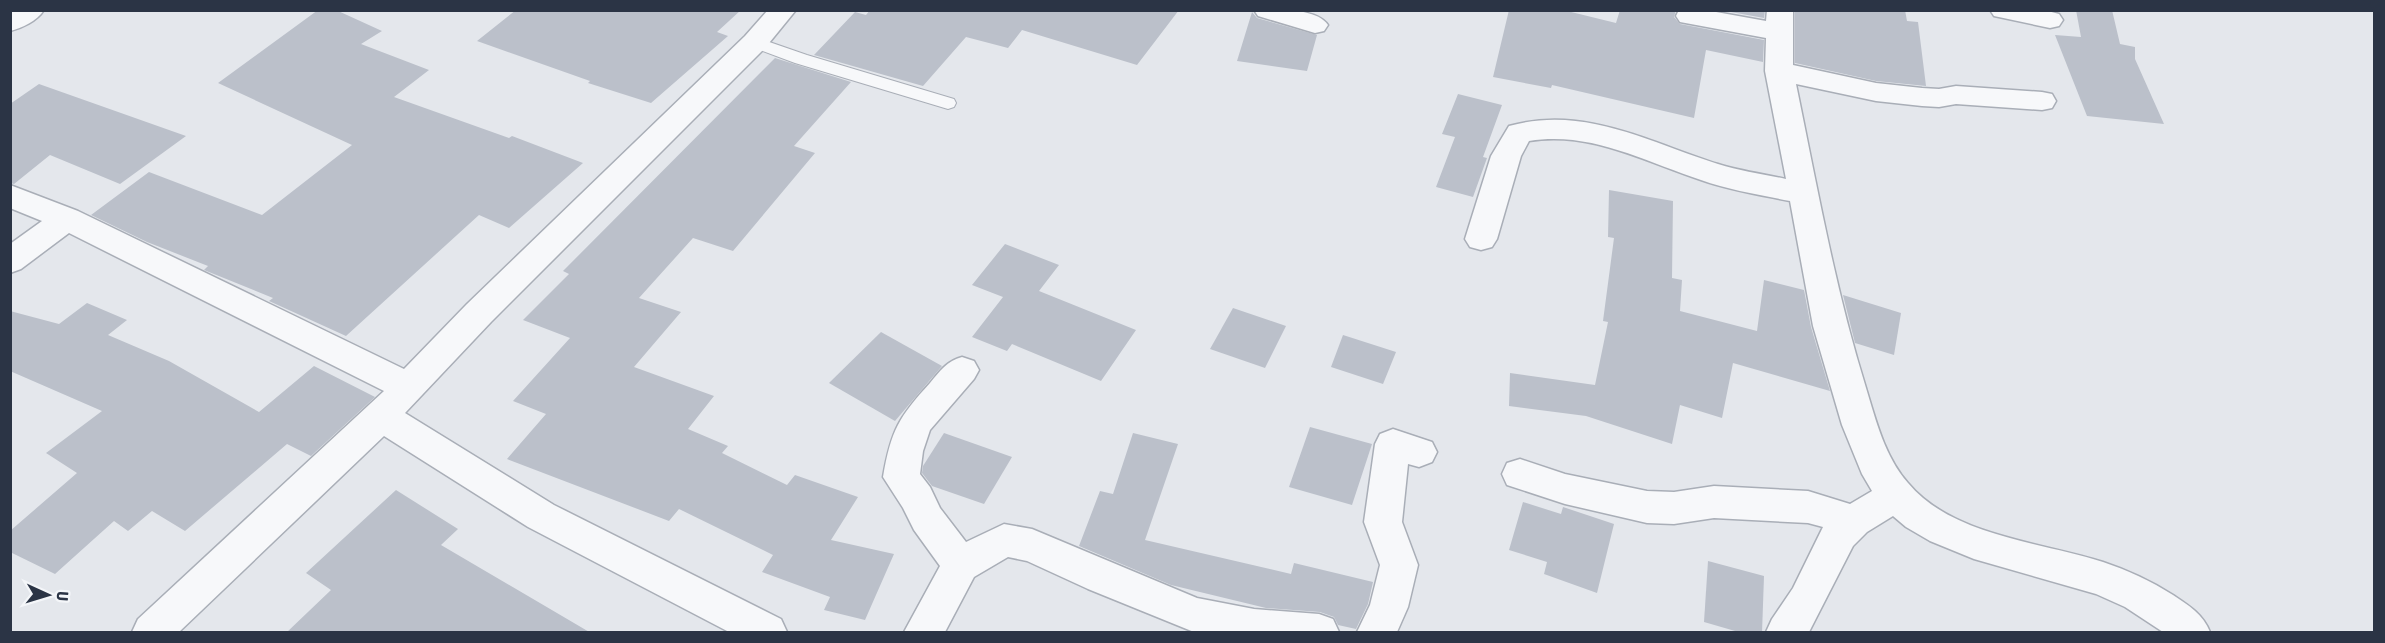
<svg xmlns="http://www.w3.org/2000/svg" width="2385" height="643" font-family="'Asap Condensed',sans-serif">
<style>
.building{fill:#bbc0ca}
.lines{fill:none;stroke-linecap:round;stroke-linejoin:round}
.service-casing{stroke:#a9aeb7;stroke-width:2}
.minor-casing{stroke:#a9aeb7;stroke-width:3}
.service{fill:#f7f8fa;fill-rule:evenodd}
.minor{fill:#f7f8fa;fill-rule:evenodd}
</style>
<rect width="100%" height="100%" fill="#e4e7ec"/>
<!-- building -->
<g class="building">
<polygon points="318,10 336,10 382,31 361,44 429,70 394,97 509,138 512,136 583,163 509,228 479,215 346,336 269,301 273,298 204,270 208,266 147,242 91,215 149,172 262,215 352,145 218,83"/>
<polygon points="516,10 741,10 717,32 728,36 651,103 588,83 590,81 477,41"/>
<polygon points="870,10 1179,10 1137,65 1022,30 1008,48 966,37 923,86 814,55 855,12 866,15"/>
<polygon points="1509,10 1563,10 1616,23 1620,10 1676,10 1674,17 1680,24 1764,40 1763,62 1706,50 1694,118 1552,85 1551,88 1493,77"/>
<polygon points="1720,10 1765,10 1764,18"/>
<polygon points="1795,10 1905,10 1907,21 1918,22 1926,86 1876,81 1795,63"/>
<polygon points="2076,10 2112,10 2120,44 2135,47 2135,59 2164,124 2087,116 2055,35 2081,37"/>
<polygon points="1252,12 1257,18 1317,35 1307,71 1237,61"/>
<polygon points="775,58 851,82 794,146 815,153 733,251 693,238 639,298 681,312 634,367 714,396 688,429 728,446 722,453 787,485 795,475 858,497 831,540 894,554 865,620 824,610 830,597 762,572 773,555 679,509 669,521 507,459 546,414 513,401 570,338 523,320 569,274 563,271"/>
<polygon points="39,84 186,136 120,184 50,155 14,184 10,183 10,104"/>
<polygon points="1458,94 1502,105 1483,157 1487,158 1473,197 1436,187 1455,137 1442,134"/>
<polygon points="1609,190 1673,201 1672,278 1682,280 1680,311 1757,331 1764,280 1804,290 1811,327 1830,391 1733,363 1722,418 1680,405 1672,444 1586,416 1509,406 1510,373 1595,385 1608,322 1603,321 1614,238 1608,237"/>
<polygon points="1005,244 1059,265 1039,291 1136,330 1101,381 1012,344 1007,351 972,337 1003,297 972,285"/>
<polygon points="1843,295 1901,313 1894,355 1855,343"/>
<polygon points="87,303 127,320 108,335 169,361 259,412 314,366 375,397 311,456 287,444 185,531 152,511 128,531 114,521 55,574 10,552 10,531 77,473 46,453 102,411 10,371 10,311 59,324"/>
<polygon points="1233,308 1286,326 1265,368 1210,349"/>
<polygon points="881,332 942,366 895,421 829,383"/>
<polygon points="1343,335 1396,352 1383,384 1331,367"/>
<polygon points="1310,427 1372,444 1352,505 1289,487"/>
<polygon points="944,433 1012,457 984,504 932,486 922,473 923,466"/>
<polygon points="1133,433 1178,444 1145,540 1291,574 1294,563 1373,582 1368,604 1356,629 1338,625 1334,617 1320,612 1266,608 1171,585 1079,546 1100,491 1113,494"/>
<polygon points="396,490 458,529 441,545 591,633 286,633 331,590 306,573"/>
<polygon points="1523,502 1561,514 1563,507 1614,524 1597,593 1544,574 1547,562 1509,550"/>
<polygon points="1708,561 1764,576 1762,633 1742,633 1704,622"/>
</g>
<g class="lines">
<!-- service casing -->
<g class="service-casing">
<polygon id="service" points="755,37 807,55 954,99 956,103 954,107 948,109 795,63 749,46 747,42 749,38"/>
</g>
<!-- minor casing -->
<g class="minor-casing">
<g id="minor">
<path d="M44,10C37,21 22,28 10,31V11Z"/>
<polygon points="768,10 796,10 765,48 491,322 405,413 554,505 781,619 787,632 729,632 528,527 384,436 179,632 132,632 138,619 384,391 69,233 21,269 10,273 10,244 42,221 10,208 10,185 78,211 404,369 467,304 745,36"/>
<path d="M1254,10C1274,10 1316,7 1328,25L1324,31L1315,33L1258,16Z"/>
<path d="M1679,10H1705L1766,21L1767,10H1793V65L1876,83L1922,88L1939,89L1956,86L2042,92L2052,94L2056,101L2052,108L2042,110L1956,104L1939,107L1922,106L1876,101L1796,84C1817,186 1835,289 1866,388C1876,421 1885,457 1908,483C1952,536 2041,542 2103,562C2127,570 2151,581 2173,595C2188,605 2203,614 2210,632H2163L2125,607L2096,594L1974,559L1930,541L1906,527L1893,516L1867,532L1853,546L1809,632H1766L1772,619L1793,588L1823,527L1808,523L1714,518L1674,524L1647,523L1565,504L1507,485L1502,474L1507,463L1520,459L1565,474L1647,491L1674,492L1714,486L1808,491L1850,504L1872,491L1862,474L1842,425L1813,326L1790,201C1760,195 1729,190 1701,180C1643,161 1591,131 1529,141L1521,156L1497,239L1492,247L1481,250L1470,247L1465,239L1491,156L1509,126C1584,105 1648,142 1718,164C1740,171 1763,174 1786,179L1765,71L1766,38L1680,22L1676,16Z"/>
<polygon points="1990,10 2044,10 2059,14 2063,20 2059,26 2050,28 1994,16"/>
<path d="M962,357L974,361L979,370L974,379L930,430L923,451L920,474L930,487L940,508L966,542L1004,524L1032,529L1197,598L1254,609L1319,614L1333,619L1339,632H1194L1088,589L1027,561L1008,557L974,577L945,632H904L940,566L914,530L903,508L883,477C891,430 899,417 930,383C940,371 947,361 962,357Z"/>
<polygon points="1393,429 1432,442 1437,452 1432,462 1419,467 1408,464 1402,522 1418,565 1408,607 1397,632 1357,632 1370,605 1380,565 1364,522 1375,444 1380,434"/>
</g>
</g>
<!-- service -->
<use href="#service" class="service"/>
<!-- minor -->
<use href="#minor" class="minor"/>
</g>
<!-- border -->
<rect width="2385" height="643" fill="none" stroke="#2b3445" stroke-width="24"/>
<!-- north arrow -->
<g transform="translate(48 595) rotate(94)" stroke="#f4f6f9" stroke-width="4.5" paint-order="stroke">
<path d="M0-4.5L10 22L0 15L-10 22Z" fill="#2b3445"/>
<text y="-9" font-size="16" font-weight="bold" text-anchor="middle" fill="#2b3445">U</text>
</g>
</svg>
